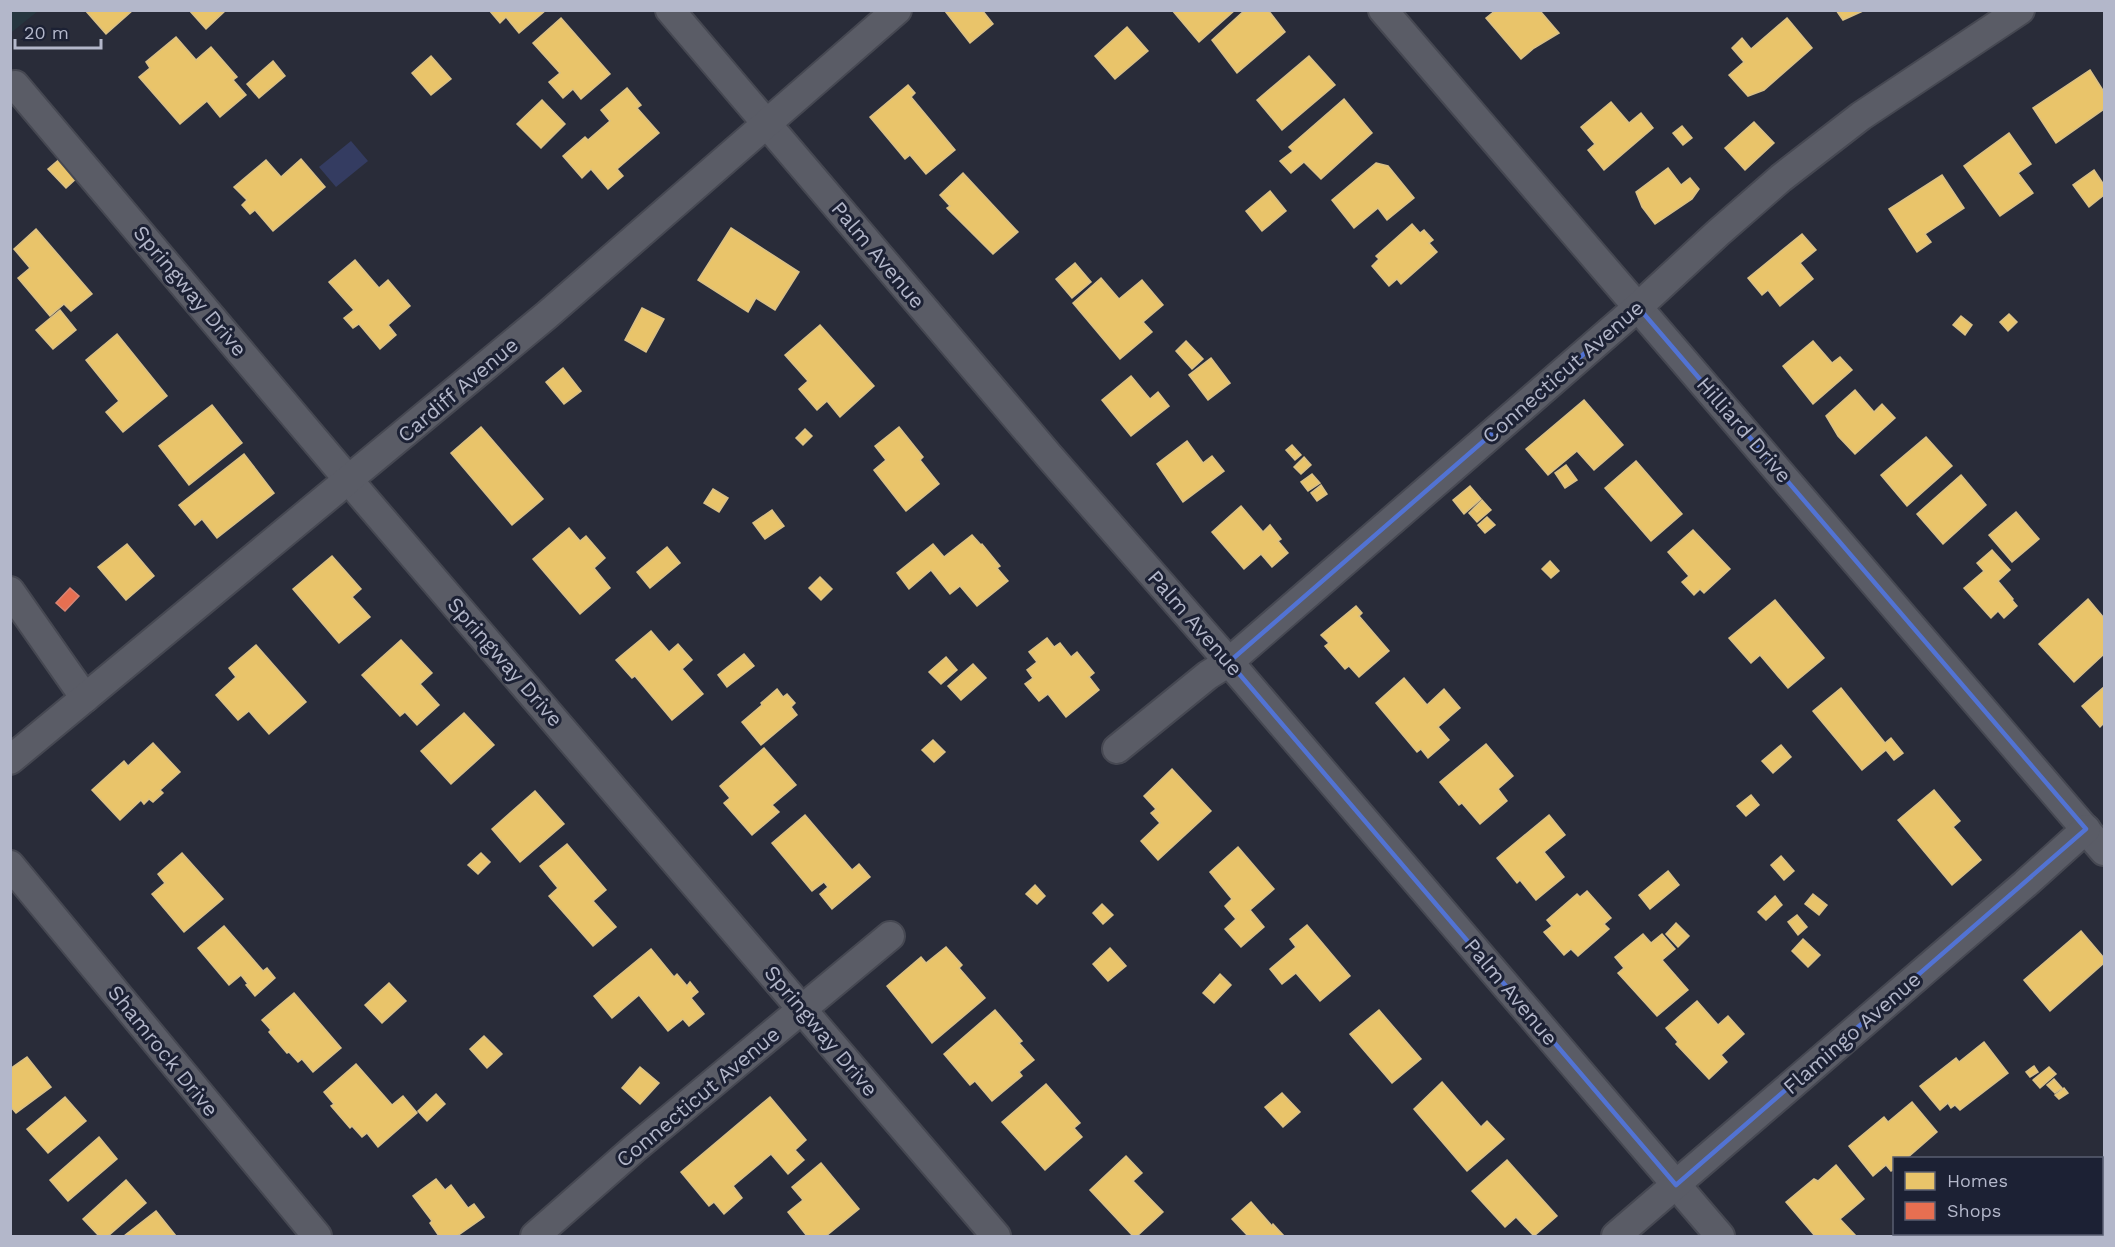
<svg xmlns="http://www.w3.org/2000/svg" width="2115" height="1247" font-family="'Work Sans',sans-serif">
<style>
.green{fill:#26363f}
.water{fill:#343c61}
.homes{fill:#e9c46a;stroke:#d9c087;stroke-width:1.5}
.shops{fill:#e76f51;stroke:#d78575;stroke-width:1.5}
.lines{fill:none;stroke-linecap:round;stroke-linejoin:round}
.minor-casing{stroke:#464852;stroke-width:32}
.minor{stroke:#5a5c66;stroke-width:28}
.marked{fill:none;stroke:#5273d3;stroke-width:4.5;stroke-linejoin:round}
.labels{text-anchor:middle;stroke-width:6;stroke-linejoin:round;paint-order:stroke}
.street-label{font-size:21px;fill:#b3b7ca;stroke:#1c2134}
</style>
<rect width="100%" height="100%" fill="#292c39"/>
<!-- green -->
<polygon class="green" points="10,11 11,10 38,11 12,32"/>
<!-- water -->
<polygon class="water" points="351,141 368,161 336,187 319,167"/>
<!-- homes -->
<g class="homes">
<polygon points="85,10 133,10 106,34"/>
<polygon points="189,10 226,10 206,29"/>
<polygon points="489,10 546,10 519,33 506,17 500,23"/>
<polygon points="982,10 993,24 970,43 945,11"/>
<polygon points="1172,10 1235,10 1199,42"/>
<polygon points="1245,10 1268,10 1285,32 1237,73 1212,40"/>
<polygon points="1496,10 1542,10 1541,12 1559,33 1534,48 1521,59 1486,18"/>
<polygon points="1836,10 1865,10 1843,20"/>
<polygon points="561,18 610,74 581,99 573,89 563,98 549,82 560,73 533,43"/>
<polygon points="1787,18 1812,48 1764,90 1748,96 1729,75 1744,62 1732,48 1742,38 1751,49"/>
<polygon points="1127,27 1148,51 1115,79 1095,56"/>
<polygon points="176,37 196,60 211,47 237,77 233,80 246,95 220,117 207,101 180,124 139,77 150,68 146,62"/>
<polygon points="431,56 451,79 431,95 412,73"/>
<polygon points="1309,56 1335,85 1282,130 1257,100"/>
<polygon points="273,61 285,76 259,98 247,84"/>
<polygon points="2090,70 2104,92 2104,109 2056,143 2033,108"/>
<polygon points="908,85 915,93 911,97 955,150 926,174 910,155 905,159 870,117"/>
<polygon points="627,88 641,105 637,108 659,133 617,169 623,176 608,189 591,169 582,178 563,156 585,137 588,140 610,121 601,110"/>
<polygon points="1344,99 1372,133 1321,179 1304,162 1291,173 1280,161 1293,151 1289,147"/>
<polygon points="542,100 565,124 541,148 517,124"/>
<polygon points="1611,102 1629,123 1641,113 1653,128 1604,170 1588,150 1595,144 1581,127"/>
<polygon points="1754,122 1774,143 1745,170 1725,148"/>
<polygon points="1682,126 1692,138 1683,145 1673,133"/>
<polygon points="2009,133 2031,164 2018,173 2033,193 2000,216 1964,166"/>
<polygon points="62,157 79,176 66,188 48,169"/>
<polygon points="301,159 325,187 273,231 255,210 250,214 242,205 247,200 234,187 266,160 281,177"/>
<polygon points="1376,163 1388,166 1414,198 1387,220 1378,208 1354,228 1332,200"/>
<polygon points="1668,168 1681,185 1690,178 1699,189 1692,199 1655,224 1642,207 1636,192"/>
<polygon points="2094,170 2104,185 2104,195 2089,207 2073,185"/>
<polygon points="963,173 1018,232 993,254 947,208 950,206 940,195"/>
<polygon points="1942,175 1964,208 1925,234 1931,242 1917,252 1889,209"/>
<polygon points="1270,191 1286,211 1262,231 1246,211"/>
<polygon points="1412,224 1420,233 1424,230 1433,240 1429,243 1437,252 1401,284 1397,279 1389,286 1372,266 1379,259 1376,256"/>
<polygon points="731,228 799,272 775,310 756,298 748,312 698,280"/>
<polygon points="36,229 92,294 71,311 64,304 50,316 18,278 30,268 14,249"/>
<polygon points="1802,234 1816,250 1800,263 1813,279 1780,306 1768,290 1762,295 1748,278"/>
<polygon points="355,260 379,288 388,280 410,306 388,325 396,335 380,349 359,324 353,328 344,318 354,310 329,282"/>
<polygon points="1075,263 1091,282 1072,298 1056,279"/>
<polygon points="1101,278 1119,299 1142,280 1163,305 1143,322 1152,332 1120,359 1073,303"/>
<polygon points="642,308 664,319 646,352 625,340"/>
<polygon points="60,310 76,330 53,349 36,330"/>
<polygon points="2009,314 2017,322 2008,331 2000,322"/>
<polygon points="1961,316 1972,325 1965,335 1953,325"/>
<polygon points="820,325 874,386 840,417 827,401 817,410 799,389 808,381 785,355"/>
<polygon points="117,334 167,396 123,432 106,412 119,401 86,360"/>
<polygon points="1186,341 1203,359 1192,369 1176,351"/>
<polygon points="1813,341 1832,363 1840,357 1852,370 1813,404 1783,366"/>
<polygon points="1211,358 1230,383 1208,400 1189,375"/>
<polygon points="563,368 581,391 564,404 546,382"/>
<polygon points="1131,376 1150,399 1158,392 1169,406 1131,436 1102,400"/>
<polygon points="1855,390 1874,412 1882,404 1895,418 1855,454 1838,436 1826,416"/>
<polygon points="1584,400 1623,445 1594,470 1577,451 1548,475 1526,449"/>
<polygon points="212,405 242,443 189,485 159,446"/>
<polygon points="481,427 543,499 512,525 451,453"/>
<polygon points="899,427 923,457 920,460 939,484 906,511 874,470 886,460 875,446"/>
<polygon points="805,429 812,436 803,445 796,438"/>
<polygon points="1926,437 1952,466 1907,506 1881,475"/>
<polygon points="1187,441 1203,463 1212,456 1224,471 1183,502 1157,464"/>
<polygon points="1292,445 1301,455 1295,460 1286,450"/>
<polygon points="244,454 274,493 217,538 202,519 195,525 179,505"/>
<polygon points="1304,457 1311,465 1301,474 1294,467"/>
<polygon points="1636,461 1682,514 1651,541 1605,488"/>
<polygon points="1566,465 1577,480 1565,488 1555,473"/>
<polygon points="1312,474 1320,483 1308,491 1301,482"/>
<polygon points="1961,475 1986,505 1943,544 1917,514"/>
<polygon points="1321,485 1327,494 1317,501 1311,493"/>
<polygon points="1470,486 1481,499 1464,514 1453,500"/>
<polygon points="713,489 728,498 719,512 704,503"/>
<polygon points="1482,500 1491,510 1477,522 1469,513"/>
<polygon points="1241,506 1263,532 1270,525 1281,539 1278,541 1288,553 1272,567 1261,554 1244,569 1212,532"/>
<polygon points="772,510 784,526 765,539 753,523"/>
<polygon points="2016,512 2039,539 2012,562 1989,535"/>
<polygon points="1487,517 1495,525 1485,533 1478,525"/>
<polygon points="569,528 580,541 586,536 605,558 594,568 610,588 580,614 533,559"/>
<polygon points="1693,530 1730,569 1704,593 1700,589 1694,595 1682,582 1689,576 1668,552"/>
<polygon points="972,535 981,545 982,544 1000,566 997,568 1008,581 977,606 960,586 950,594 931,570 909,589 897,573 933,544 944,557"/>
<polygon points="127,544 154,576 126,600 98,567"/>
<polygon points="667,547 680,563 650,588 637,572"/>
<polygon points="1992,550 2010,570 1998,581 2013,599 2012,600 2017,606 2004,618 1998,611 1991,618 1964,588 1984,571 1977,563"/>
<polygon points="332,556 361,589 352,597 370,617 339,643 293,589"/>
<polygon points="1550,561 1559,571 1551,578 1542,569"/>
<polygon points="820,577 832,589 821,600 809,588"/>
<polygon points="2088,599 2104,618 2104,654 2074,682 2039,644"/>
<polygon points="1775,600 1824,658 1788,688 1760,655 1751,663 1729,638"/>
<polygon points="1356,606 1362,613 1359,616 1389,651 1359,677 1349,666 1345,669 1325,646 1329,643 1321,635"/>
<polygon points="651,631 669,652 678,644 692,660 682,669 703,694 672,720 635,676 632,678 616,660"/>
<polygon points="1047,638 1054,647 1060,643 1071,657 1077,652 1094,673 1089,677 1099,690 1066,717 1048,694 1039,701 1025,684 1033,678 1027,670 1037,662 1029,652"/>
<polygon points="401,640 432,673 420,684 439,705 417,725 405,712 400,716 362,675"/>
<polygon points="256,645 306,702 269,734 249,711 238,720 216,695 236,677 229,668"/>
<polygon points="744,654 754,666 727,687 718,675"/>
<polygon points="946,657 957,670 941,684 929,672"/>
<polygon points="973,664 986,678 961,700 948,686"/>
<polygon points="1404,678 1427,705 1444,689 1460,708 1438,727 1449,740 1428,758 1421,749 1417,752 1376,703"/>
<polygon points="2104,687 2104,723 2100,727 2082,706"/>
<polygon points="1841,688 1885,743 1891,738 1903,753 1894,760 1886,750 1862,770 1813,711"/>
<polygon points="777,689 783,697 787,694 795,703 791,707 797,715 761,745 742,722 762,705 761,703"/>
<polygon points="464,713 494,745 451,784 421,751"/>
<polygon points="933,740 945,752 934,762 922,750"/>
<polygon points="153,743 180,772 160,790 163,793 153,802 149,799 144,804 141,800 120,820 92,790 124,761 128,766"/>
<polygon points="1486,744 1513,776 1498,789 1507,801 1480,824 1462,803 1459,805 1440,782"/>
<polygon points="1781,745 1791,757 1773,773 1762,761"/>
<polygon points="764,748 796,785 772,805 779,812 752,835 724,803 730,798 720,786"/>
<polygon points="1172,769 1211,811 1158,860 1141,841 1160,823 1151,813 1156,809 1144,796"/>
<polygon points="1934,790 1960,821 1953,827 1981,860 1952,885 1898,820"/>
<polygon points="535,791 564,824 520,862 492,829"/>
<polygon points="1751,795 1759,805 1746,816 1737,806"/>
<polygon points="805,815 852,870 859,864 870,877 832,909 820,894 828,887 824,882 812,891 772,843"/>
<polygon points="1549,815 1565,835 1544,852 1564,877 1536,900 1520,880 1517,883 1497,858"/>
<polygon points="567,844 606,890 593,901 616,927 593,946 549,896 558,888 540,866"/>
<polygon points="1238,847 1274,889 1250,910 1264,927 1241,947 1225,929 1236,919 1225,906 1232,899 1210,872"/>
<polygon points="182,853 223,899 184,932 152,894 165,883 158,874"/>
<polygon points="481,853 490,862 478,874 468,865"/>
<polygon points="1781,856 1794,871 1784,880 1771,865"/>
<polygon points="1668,871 1679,885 1650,909 1639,895"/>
<polygon points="1035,885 1045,896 1037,904 1026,894"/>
<polygon points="1587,891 1611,918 1604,924 1609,929 1578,956 1571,949 1564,955 1544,932 1552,926 1547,920 1577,894 1580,897"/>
<polygon points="1813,894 1827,905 1819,915 1805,904"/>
<polygon points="1775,896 1782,905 1766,920 1758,912"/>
<polygon points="1102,904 1113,915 1103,924 1093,913"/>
<polygon points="1797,915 1807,927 1798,935 1788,922"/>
<polygon points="1676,923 1689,936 1678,947 1666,934"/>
<polygon points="1307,925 1350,976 1320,1001 1296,973 1282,984 1270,969 1296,947 1290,939"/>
<polygon points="224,926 263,971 267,968 275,978 255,996 246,985 248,984 241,975 229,985 198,948"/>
<polygon points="2081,931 2104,958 2104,963 2050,1011 2024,980"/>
<polygon points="1643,934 1651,943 1662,934 1675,949 1662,960 1688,990 1657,1016 1618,973 1624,968 1615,957"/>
<polygon points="1803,939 1820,955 1808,967 1792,951"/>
<polygon points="946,947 962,965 959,968 985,998 932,1043 887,986 921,957 926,963"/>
<polygon points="1110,948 1126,966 1108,981 1093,964"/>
<polygon points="651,949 674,977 677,974 687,986 690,982 698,992 691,998 704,1014 689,1026 683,1019 668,1031 639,995 612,1018 594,996"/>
<polygon points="1220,974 1231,985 1214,1003 1203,993"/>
<polygon points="389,983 406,1001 382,1023 365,1005"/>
<polygon points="294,993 341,1048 313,1072 302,1059 298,1062 289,1052 287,1053 269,1032 271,1030 262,1020"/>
<polygon points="1697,1001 1718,1025 1728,1016 1744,1034 1721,1055 1727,1062 1709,1079 1676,1044 1678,1042 1666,1028"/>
<polygon points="995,1010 1022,1041 1019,1043 1034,1060 1019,1072 1022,1076 992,1101 975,1081 970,1085 944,1054"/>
<polygon points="1379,1010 1421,1059 1392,1083 1350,1034"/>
<polygon points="484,1036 502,1054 487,1068 470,1049"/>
<polygon points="1984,1042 2008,1073 1960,1110 1955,1105 1951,1108 1948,1103 1940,1110 1920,1086 1956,1058 1959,1062"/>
<polygon points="27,1057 51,1087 16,1113 10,1106 10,1069"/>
<polygon points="356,1064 392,1105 403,1096 417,1113 378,1147 367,1133 362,1137 352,1126 350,1128 331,1106 334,1104 324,1092"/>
<polygon points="2034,1066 2038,1072 2030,1077 2026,1072"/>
<polygon points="640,1067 659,1083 640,1104 622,1088"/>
<polygon points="2049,1067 2056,1074 2040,1088 2033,1080"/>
<polygon points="2054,1079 2062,1088 2055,1093 2047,1085"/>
<polygon points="1442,1082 1481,1127 1487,1121 1504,1139 1467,1171 1414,1109"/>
<polygon points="1046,1084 1080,1123 1074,1128 1082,1137 1045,1170 1002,1122"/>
<polygon points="2064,1088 2068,1093 2059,1099 2055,1095"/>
<polygon points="1282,1093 1300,1112 1283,1127 1265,1107"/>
<polygon points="436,1094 445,1104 427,1121 418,1111"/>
<polygon points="65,1097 86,1121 48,1153 27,1129"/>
<polygon points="770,1097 806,1140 795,1150 804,1160 788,1174 771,1154 733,1186 742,1198 724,1214 714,1202 709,1206 681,1172"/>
<polygon points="1912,1102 1937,1132 1907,1158 1894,1158 1894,1169 1891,1171 1886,1165 1873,1176 1849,1146 1884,1117 1888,1122"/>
<polygon points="99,1137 117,1159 68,1201 50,1180"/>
<polygon points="1126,1156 1142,1173 1133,1181 1163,1212 1137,1236 1133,1236 1090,1190"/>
<polygon points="1507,1160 1557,1216 1534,1236 1516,1217 1505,1227 1472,1191"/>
<polygon points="821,1163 859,1209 826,1236 807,1236 788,1212 803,1200 792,1187"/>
<polygon points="1836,1165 1864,1199 1840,1219 1856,1236 1815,1236 1786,1202 1814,1179 1818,1181"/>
<polygon points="436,1179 445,1190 451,1185 468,1208 474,1204 484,1217 457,1236 439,1236 430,1223 432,1221 413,1196"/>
<polygon points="126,1180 146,1203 108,1236 99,1236 83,1219"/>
<polygon points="1251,1202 1272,1226 1273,1224 1284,1236 1248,1236 1232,1219"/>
<polygon points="156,1211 176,1236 124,1236"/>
</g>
<!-- shops -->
<polygon class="shops" points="70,588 79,596 65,611 56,603"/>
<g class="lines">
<!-- minor casing -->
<g class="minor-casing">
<g id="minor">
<polyline points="670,10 1049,456 1229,662 1720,1236"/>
<polyline points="1383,10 2104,851"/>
<polyline points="15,85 363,497 996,1236"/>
<polyline points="10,591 85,698"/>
<polyline points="1117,749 1208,675 1229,662 1638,307 1718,233 1781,178 1861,116 2020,10"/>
<polyline points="10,760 547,315 897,10"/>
<polyline points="10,865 317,1236"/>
<polyline points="535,1236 635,1148 890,936"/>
<polyline points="1616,1236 2025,884 2086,829"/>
</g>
</g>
<!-- minor -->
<use href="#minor" class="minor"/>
</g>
<!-- marked area -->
<path class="marked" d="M1638,307L2086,829L1676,1185L1229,662Z"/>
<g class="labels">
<!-- street labels -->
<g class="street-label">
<text transform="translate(878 255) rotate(50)" y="7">Palm Avenue</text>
<text transform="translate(190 291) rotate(50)" y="7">Springway Drive</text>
<text transform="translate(1563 372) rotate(-41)" y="7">Connecticut Avenue</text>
<text transform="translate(458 390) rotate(-40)" y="7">Cardiff Avenue</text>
<text transform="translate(1744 430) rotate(49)" y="7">Hilliard Drive</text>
<text transform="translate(1195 623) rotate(49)" y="7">Palm Avenue</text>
<text transform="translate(505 662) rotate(49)" y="7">Springway Drive</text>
<text transform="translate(1511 992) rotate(50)" y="7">Palm Avenue</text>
<text transform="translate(821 1031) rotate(50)" y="7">Springway Drive</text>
<text transform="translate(1852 1033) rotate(-41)" y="7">Flamingo Avenue</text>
<text transform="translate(163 1051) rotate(51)" y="7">Shamrock Drive</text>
<text transform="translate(698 1097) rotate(-40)" y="7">Connecticut Avenue</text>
</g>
</g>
<!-- border -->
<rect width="2115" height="1247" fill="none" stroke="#b3b7ca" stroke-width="24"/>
<!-- legend -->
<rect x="1893" y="1157" width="210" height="78" fill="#1c2134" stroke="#585d70" stroke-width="1.5"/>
<rect x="1905" y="1172" width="30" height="18" fill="#e9c46a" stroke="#585d70" stroke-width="1.5"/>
<text x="1947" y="1187" font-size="18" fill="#b3b7ca">Homes</text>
<rect x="1905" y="1202" width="30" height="18" fill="#e76f51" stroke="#585d70" stroke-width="1.5"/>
<text x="1947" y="1217" font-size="18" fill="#b3b7ca">Shops</text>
<!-- scale -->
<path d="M15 39v9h86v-9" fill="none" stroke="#b3b7ca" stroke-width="3"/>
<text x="24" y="39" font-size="18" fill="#b3b7ca" stroke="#1c2134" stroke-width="4.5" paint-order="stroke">20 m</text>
</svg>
